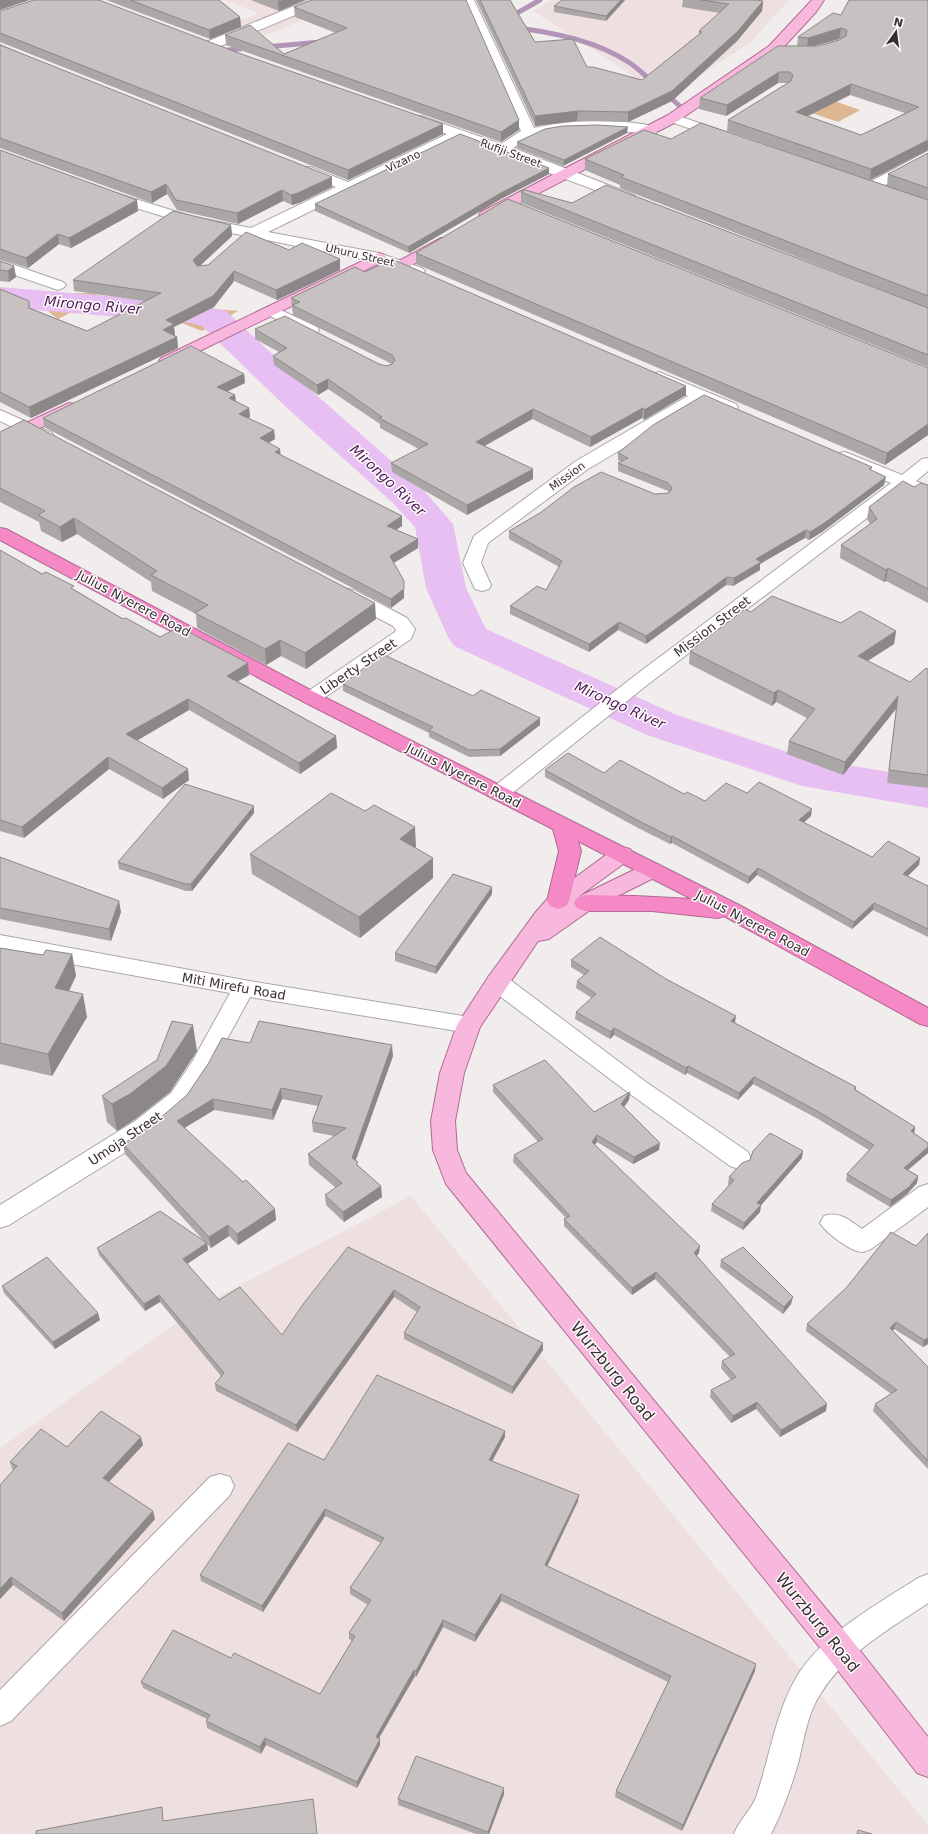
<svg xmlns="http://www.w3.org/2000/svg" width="928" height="1834" font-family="'DejaVu Sans',sans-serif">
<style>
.built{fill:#eedfe0}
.green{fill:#dcb791}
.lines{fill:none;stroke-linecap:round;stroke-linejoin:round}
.stream{stroke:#b294b9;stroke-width:5}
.river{fill:#e8bff3;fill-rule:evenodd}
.minor-casing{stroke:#aca7a7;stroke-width:2}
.major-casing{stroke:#b06a92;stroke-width:2}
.highway-casing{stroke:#b06a92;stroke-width:2}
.minor{fill:#fff;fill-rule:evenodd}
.major{fill:#f8b8dd;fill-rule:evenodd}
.highway{fill:#f489c6;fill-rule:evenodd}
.wall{fill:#aba7a6;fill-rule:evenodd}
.shaded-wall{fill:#8b8887}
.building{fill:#c7c2c1;stroke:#8b8887;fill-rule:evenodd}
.labels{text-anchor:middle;stroke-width:3;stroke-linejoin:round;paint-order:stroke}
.far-street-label{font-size:11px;fill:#333131;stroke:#fffafb}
.street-label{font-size:13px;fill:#333131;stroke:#fffafb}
.water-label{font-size:14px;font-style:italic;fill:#4c1b58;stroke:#fffafb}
.near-street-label{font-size:16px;fill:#333131;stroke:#fffafb}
</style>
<rect width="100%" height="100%" fill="#f2eded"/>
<!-- built -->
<g class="built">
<polygon points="224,0 349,0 237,48 203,36 259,13"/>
<polygon points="552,0 789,0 750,43 666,97 533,11"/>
<polygon points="411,1196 928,1825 928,1834 0,1834 0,1448 200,1306"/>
</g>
<!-- green -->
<g class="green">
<polygon points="806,91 860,110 838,122 783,103"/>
<polygon points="13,291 22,294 90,293 131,302 238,311 202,331 156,313 119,313 78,309 58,319 39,304 9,301 0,295"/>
</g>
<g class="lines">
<!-- stream -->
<g class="stream">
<polyline points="508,18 540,0"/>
<path d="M517,28C557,33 596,41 630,63C639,69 646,77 654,83"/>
<polyline points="265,47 321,42"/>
<polyline points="219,51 248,48"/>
<polyline points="665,93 682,108 677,111"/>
</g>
<!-- river -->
<polygon class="river" points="0,287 191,303 226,311 313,392 421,487 453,524 466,588 486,629 677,715 808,759 928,778 928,808 802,786 647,735 454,646 448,637 426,588 415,527 393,503 287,408 202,326 191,323 0,307"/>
<!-- minor casing -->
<g class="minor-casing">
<g id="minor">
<polygon points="309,0 326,0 324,3 216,48 206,48 205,45 206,42"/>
<path d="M462,0H474L534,128C569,120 621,118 656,127L658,130L656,133L651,134C607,130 552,121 513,148L634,195L636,198L634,201H624L459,139L268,232L379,253L422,268L425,271L422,274L417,276L376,262L191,225L104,198L102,195L104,192L109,191L194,217L251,228L336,187L300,173L298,170L300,167H310L348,182L447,134L411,122L409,119L411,116H421L501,144L521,131Z"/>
<polygon points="673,114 728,133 730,136 728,139 723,140 668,121 666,118 668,115"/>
<polygon points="928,151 928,161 876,190 866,190 864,187 866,184"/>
<polygon points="0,260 63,282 66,285 63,288 58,290 0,270"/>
<polygon points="272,306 317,327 319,330 317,333 305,333 266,314 264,311 266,308"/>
<polygon points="659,372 736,404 738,408 736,412 730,413 724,412 702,402 588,469 488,543 481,563 491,585 489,589 482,591 475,589 463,563 474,536 576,461 688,396 653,380 651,377 653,374"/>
<polygon points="0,410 52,433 54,437 52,441 46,442 40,441 0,421"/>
<polygon points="845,452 902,475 922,459 928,458 928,471 916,481 928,486 928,497 905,489 647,685 506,798 499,800 492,798 489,793 492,788 633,677 891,483 839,461 836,457 839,453"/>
<polygon points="349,589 356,591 407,618 415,629 411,639 318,702 311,704 304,702 301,698 304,694 395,632 396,630 393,626 342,599 340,595 342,591"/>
<polygon points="0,935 244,980 469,1017 477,1019 481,1025 477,1031 469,1033 250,997 208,1074 187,1105 153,1135 9,1225 0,1228 0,1205 135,1121 171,1093 192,1062 230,993 0,951"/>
<polygon points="497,974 505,976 646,1082 748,1152 751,1159 748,1166 739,1169 730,1166 630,1094 489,988 486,982 489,976"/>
<path d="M928,1184V1207L871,1249C868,1250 864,1252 862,1252C851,1252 825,1232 820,1223L824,1216C840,1211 849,1220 862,1229L919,1187Z"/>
<polygon points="220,1474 230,1477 234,1486 230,1495 11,1721 0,1726 0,1690 210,1477"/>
<path d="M928,1574V1603C891,1628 845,1654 821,1693C808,1712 804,1738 799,1760C792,1785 783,1810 771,1834H734C739,1821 749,1812 755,1800C770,1759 775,1711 799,1673C825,1633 879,1603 918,1578Z"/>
</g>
</g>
<!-- major casing -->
<g class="major-casing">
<g id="major">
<polygon points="812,0 824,0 816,12 779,52 678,121 491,218 481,218 479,215 481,212 668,115 769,46"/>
<polygon points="441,238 446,239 448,242 446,245 407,268 397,268 394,265 397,262"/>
<polygon points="379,253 384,255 387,258 384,261 173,364 167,366 161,364 159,361 161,358"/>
<polygon points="69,403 75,404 77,408 75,412 0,446 0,435"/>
<polygon points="622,847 630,849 633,854 630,859 578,897 644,865 652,863 660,865 663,870 660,875 593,908 549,939 538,941 480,1027 464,1073 455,1121 457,1150 466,1173 851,1639 928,1737 928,1777 917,1773 829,1659 446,1184 433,1150 431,1121 440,1073 457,1025 489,976 535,913 550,896 614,849"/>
</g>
</g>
<!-- highway casing -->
<g class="highway-casing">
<polygon id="highway" points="0,528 6,529 318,694 741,906 928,1008 928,1026 920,1024 724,916 718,918 652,911 585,911 577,908 574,903 577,898 585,895 635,896 692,899 578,841 581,851 569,901 566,906 558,909 550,906 547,901 559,851 553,829 304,702 0,540"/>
</g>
<!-- minor -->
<use href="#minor" class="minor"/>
<!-- major -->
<use href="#major" class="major"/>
<!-- highway -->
<use href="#highway" class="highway"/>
</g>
<!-- wall -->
<g class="wall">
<polygon points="106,0 219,0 240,17 241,27 210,39"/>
<polygon points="251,0 305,0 279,11"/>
<polygon points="312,0 519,120 519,130 501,142 226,45 225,35 284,54 336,33 295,17 294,7"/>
<polygon points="476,0 510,0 535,42 587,67 642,80 699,34 699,31 720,13 682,7 683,0 759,0 758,0 763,1 762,11 737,41 672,101 628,122 577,121 535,126"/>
<polygon points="625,0 606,21 554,12 554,6"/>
<path d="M928,0V150L870,180L887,186L888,174L928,153V367L521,203V192L928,308L620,188V185L585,170V159L671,139L851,174L727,131L728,120L788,83H778L726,116L699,109L700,98L797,46L798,37L841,15ZM839,39H841L839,40L818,46H814ZM850,95L905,113L861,135L807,116Z"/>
<polygon points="0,11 443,134 348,180 0,42"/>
<polygon points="0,44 332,187 299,203 292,205 283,201 238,224 177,210 167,194 152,203 0,148"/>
<polygon points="627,133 563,166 517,148 517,142"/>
<polygon points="0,150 137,200 138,211 71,248 59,244 28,268 0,259"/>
<polygon points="549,174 501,199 409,253 315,211 315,204"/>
<polygon points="231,225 232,236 200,266 208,265 289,250 340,270 277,300 234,281 214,307 174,327 175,335 174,335 177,337 178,348 31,418 0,402 0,289 29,301 30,308 87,331 145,301 74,291 73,280"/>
<polygon points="416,253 928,368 928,435 885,465 416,264"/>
<polygon points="0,261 14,266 16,277 9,282 0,281"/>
<polygon points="365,272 686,395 644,420 642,418 590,447 532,419 485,446 533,479 467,515 392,472 391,463 419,449 380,428 380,424 328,389 318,395 274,365 273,356 279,352 255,339 255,329 386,366 392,364 293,315 291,298"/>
<polygon points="244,374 245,383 227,391 235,395 236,402 249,408 250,417 248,418 274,430 275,439 268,443 281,455 402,516 402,526 396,530 418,539 418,548 394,563 404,598 391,608 44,427 43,418"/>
<polygon points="0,432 376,619 306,669 281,656 266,665 197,628 196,614 152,591 151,582 77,534 62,542 41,531 39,522 0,502"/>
<polygon points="618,453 872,467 871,470 884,485 822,532 809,540 805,538 796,543 760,564 760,570 733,586 726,585 646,644 618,630 589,652 510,614 510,606 546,590 559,567 509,539 509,531 655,494 669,493 668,491 618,471 618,463 621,462 618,460"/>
<polygon points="928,485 928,603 886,581 884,582 840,558 841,545 870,524 867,519 869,507 914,487"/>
<polygon points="0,550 42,574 75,590 123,619 160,637 249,675 238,681 336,736 337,748 300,774 189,710 137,740 189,780 163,799 109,769 24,838 0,831"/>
<polygon points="751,612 841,623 896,631 894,644 868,661 910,682 928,669 928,788 887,783 896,709 843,775 787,754 789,741 807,718 776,702 772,706 689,664 690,651"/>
<polygon points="343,684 473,696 540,725 500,756 469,757 429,737 429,733 343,691"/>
<polygon points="545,770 604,773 684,794 705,801 747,793 811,816 803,823 872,857 920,858 919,865 907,876 928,886 928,937 873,910 852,929 757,875 748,884 672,843 670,844 638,828 545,777"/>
<polygon points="365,811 415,827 415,848 433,878 360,938 252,874 250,854"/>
<polygon points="254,813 192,891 186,891 119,869 118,862"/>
<polygon points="0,857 121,912 111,941 0,919"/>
<polygon points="492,894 436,974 395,961 395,953"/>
<polygon points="0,948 43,955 72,954 76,976 69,991 87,1017 52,1076 0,1064"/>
<polygon points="571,960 735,1023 856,1087 856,1090 915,1127 914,1133 928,1143 928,1153 908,1170 918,1176 917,1183 907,1194 890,1207 846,1181 847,1174 869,1150 818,1119 753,1084 738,1100 687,1073 685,1075 614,1035 610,1039 575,1019 576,1012 592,998 576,988 577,981 584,975 571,967"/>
<polygon points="250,1043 393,1056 355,1161 382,1197 344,1222 326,1205 325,1195 336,1188 309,1165 308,1154 334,1136 313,1132 312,1122 318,1106 282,1099 273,1120 214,1110 184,1128 276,1220 238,1245 229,1236 211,1248 207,1244 208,1250 187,1264 219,1300 282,1335 348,1247 543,1350 512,1394 404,1339 404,1333 417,1312 394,1297 297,1432 216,1391 215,1384 221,1376 160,1302 145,1311 99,1255 97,1248 204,1241 125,1154 123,1144 152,1125"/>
<polygon points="197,1051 170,1092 134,1120 117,1131 107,1122 102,1096"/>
<polygon points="493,1085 594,1112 630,1092 629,1100 624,1107 659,1150 633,1164 597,1142 595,1145 699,1253 697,1256 826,1411 780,1437 756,1409 731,1423 710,1397 711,1390 731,1380 721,1368 722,1361 730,1357 655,1279 632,1295 564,1226 564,1219 566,1218 513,1162 514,1155 538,1142 493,1092"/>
<polygon points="802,1158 761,1205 760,1212 743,1230 711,1211 712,1204 729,1185 728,1184 729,1177"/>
<polygon points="928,1233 928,1344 923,1347 894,1329 893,1331 928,1367 928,1469 873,1411 875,1404 891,1394 806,1331 807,1324 916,1246"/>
<polygon points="721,1260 791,1304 783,1314 720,1267"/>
<polygon points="2,1286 100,1320 55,1349 4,1293"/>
<polygon points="505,1431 505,1437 492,1461 578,1501 547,1566 755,1671 682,1831 615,1797 616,1791 668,1682 501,1601 475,1642 443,1627 416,1677 415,1676 379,1738 380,1739 380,1745 357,1788 266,1745 261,1754 207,1728 206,1721 207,1719 143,1688 141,1682 231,1658 320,1694 352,1641 349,1639 349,1633 368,1605 350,1594 350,1588 381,1543 325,1516 263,1612 201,1581 200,1575 324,1460"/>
<polygon points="143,1445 109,1482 155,1519 64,1621 13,1585 0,1599 0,1485 13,1471 10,1462 67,1447"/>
<polygon points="504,1788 504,1794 489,1834 476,1834 398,1805 398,1799"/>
</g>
<!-- shaded-wall -->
<g class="shaded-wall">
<polygon points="0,0 30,0 0,10"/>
<polygon points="282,0 305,0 279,11 278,1"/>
<polygon points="621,0 625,0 606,21 606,16"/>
<polygon points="763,1 762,11 737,41 672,101 628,122 628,112"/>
<polygon points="240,17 241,27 210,39 209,30"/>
<polygon points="841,28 839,39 807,48 808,38"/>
<polygon points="779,72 778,83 726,116 727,105"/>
<polygon points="851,84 850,95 794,123 796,112"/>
<polygon points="578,111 577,121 535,126 535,116"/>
<polygon points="519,120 519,130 501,142 501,132"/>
<polygon points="443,124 443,134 348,180 348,170"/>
<polygon points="628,127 627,133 563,166 564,160"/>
<polygon points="928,140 928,150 870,180 871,169"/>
<polygon points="549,168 549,174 501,199 409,253 408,247 501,193"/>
<polygon points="332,177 332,187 299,203 292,205 291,195"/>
<polygon points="166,184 167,194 152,203 151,192"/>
<polygon points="282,190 283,201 238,224 237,213"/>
<polygon points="137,200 138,211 71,248 69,238"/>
<polygon points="231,225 232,236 194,271 193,260"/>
<polygon points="58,234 59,244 28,268 26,258"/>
<polygon points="340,259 340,270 277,300 276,290"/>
<polygon points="14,266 16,277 9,282 8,271"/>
<polygon points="234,271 234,281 214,307 174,327 175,335 164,340 163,330 166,320"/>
<polygon points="177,337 178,348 31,418 29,407"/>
<polygon points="244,374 245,383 218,396 217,387"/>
<polygon points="328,379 328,389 318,395 317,385"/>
<polygon points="686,386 686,395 644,420 644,410"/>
<polygon points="235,395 236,404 229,398"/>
<polygon points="249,408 250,417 240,423 239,414"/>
<polygon points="643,408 642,418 590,447 591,437"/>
<polygon points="533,409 532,419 475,451 476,442"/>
<polygon points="928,424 928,435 885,465 887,453"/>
<polygon points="274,430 275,439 260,448 260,438"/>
<polygon points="280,449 281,458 275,452"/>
<polygon points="533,469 533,479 467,515 467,505"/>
<polygon points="886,477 884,485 822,532 809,540 810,532"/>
<polygon points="402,516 402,526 387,535 387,526"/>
<polygon points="74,518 77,534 62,542 60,527"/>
<polygon points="806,530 805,538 796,543 760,564 760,570 733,586 734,578 756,559 797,535"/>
<polygon points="418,539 418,548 390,565 390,556"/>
<polygon points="888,568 886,581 884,582 886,570"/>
<polygon points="727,577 726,585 646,644 646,636"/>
<polygon points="404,581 404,598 391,608 391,599"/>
<polygon points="375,603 376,619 306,669 305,653"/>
<polygon points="619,622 618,630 589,652 589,644"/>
<polygon points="896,631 894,644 856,668 858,656"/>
<polygon points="280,640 281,656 266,665 265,649"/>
<polygon points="248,663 249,675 228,687 227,676"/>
<polygon points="778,690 776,702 772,706 774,693"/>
<polygon points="898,696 896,709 843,775 845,762"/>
<polygon points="188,699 189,710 128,746 126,734"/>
<polygon points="540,718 540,725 500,756 500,749"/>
<polygon points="336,736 337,748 300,774 299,763"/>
<polygon points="108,757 109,769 24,838 22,827"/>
<polygon points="188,769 189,780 163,799 162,788"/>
<polygon points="254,806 254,813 192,891 191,884"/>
<polygon points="812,809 811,816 798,828 799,820"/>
<polygon points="415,827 416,847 401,859 400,839"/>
<polygon points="672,836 672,843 670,844 671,837"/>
<polygon points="433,858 433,878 360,938 359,917"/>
<polygon points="920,858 919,865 902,882 903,874"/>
<polygon points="758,868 757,875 748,884 749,877"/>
<polygon points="492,887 492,894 436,974 436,967"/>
<polygon points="119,901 121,912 111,941 109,929"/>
<polygon points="874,903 873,910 852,929 854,922"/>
<polygon points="72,954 76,976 59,1011 55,988"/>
<polygon points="83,994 87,1017 52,1076 48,1054"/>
<polygon points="736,1016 735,1023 731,1021"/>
<polygon points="193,1025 197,1051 170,1092 134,1120 117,1131 112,1104"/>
<polygon points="614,1028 614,1035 610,1039 611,1032"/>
<polygon points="392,1045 393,1056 353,1168 352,1158"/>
<polygon points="688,1066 687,1073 685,1075 686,1068"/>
<polygon points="754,1077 753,1084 738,1100 739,1093"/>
<polygon points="281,1088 282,1099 273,1120 272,1110"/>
<polygon points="630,1092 629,1100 621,1111 621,1104"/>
<polygon points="213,1099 214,1110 178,1132 177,1121"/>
<polygon points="915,1127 914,1134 911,1131"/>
<polygon points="597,1135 597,1142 591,1149 592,1142"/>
<polygon points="660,1143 659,1150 633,1164 634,1157"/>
<polygon points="928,1147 928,1153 902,1175 904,1168"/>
<polygon points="803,1151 802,1158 757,1210 761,1205 760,1212 743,1230 744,1223 757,1203"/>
<polygon points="918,1176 917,1183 907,1194 890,1207 891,1200"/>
<polygon points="381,1186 382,1197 344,1222 343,1212"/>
<polygon points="275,1209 276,1220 238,1245 237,1234"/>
<polygon points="228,1225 229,1236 211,1248 209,1237"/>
<polygon points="207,1243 208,1250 184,1266 183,1259"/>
<polygon points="700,1246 699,1253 693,1260 694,1253"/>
<polygon points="656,1272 655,1279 632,1295 632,1288"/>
<polygon points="394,1290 394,1297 297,1432 296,1425"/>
<polygon points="159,1295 160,1302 145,1311 144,1304"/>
<polygon points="793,1297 791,1304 783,1314 784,1307"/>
<polygon points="98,1313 100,1320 55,1349 53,1342"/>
<polygon points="896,1322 894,1329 889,1335 890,1328"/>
<polygon points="928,1338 928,1344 923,1347 924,1340"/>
<polygon points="543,1343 543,1350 512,1394 513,1387"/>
<polygon points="757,1402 756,1409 731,1423 733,1416"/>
<polygon points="827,1404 826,1411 780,1437 781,1430"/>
<polygon points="505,1431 505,1437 489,1467 489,1460"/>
<polygon points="141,1437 143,1445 105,1486 103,1478"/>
<polygon points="579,1495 578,1501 545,1571 545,1565"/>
<polygon points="325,1509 325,1516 263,1612 262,1606"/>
<polygon points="153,1511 155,1519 64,1621 62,1613"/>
<polygon points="11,1577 13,1585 0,1599 0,1589"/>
<polygon points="501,1594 501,1601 475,1642 475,1635"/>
<polygon points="443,1620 443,1627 416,1677 416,1671"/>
<polygon points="756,1664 755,1671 682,1831 683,1825"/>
<polygon points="414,1670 415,1676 376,1743 376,1737"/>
<polygon points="265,1738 266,1745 261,1754 260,1747"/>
<polygon points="380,1739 380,1745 357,1788 357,1782"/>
<polygon points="504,1788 504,1794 489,1834 488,1834 488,1832"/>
</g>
<!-- building -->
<g class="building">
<polygon points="34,0 99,0 244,55 443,124 348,170 0,33 0,11"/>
<polygon points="130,0 219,0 240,17 209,30"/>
<polygon points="312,0 466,0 519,120 501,132 225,35 250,25 284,54 347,28 294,7"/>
<polygon points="480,0 510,0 535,42 573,39 587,67 593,67 642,80 702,32 699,31 729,4 701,0 756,0 763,1 738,31 672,91 628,112 578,111 535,116"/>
<polygon points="562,0 621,0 606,16 554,6"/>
<path d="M849,0H928V140L871,169L728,120L791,81L793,75L790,72H779L727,105L700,98L778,46H818L839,40L846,36L847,30L841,28L808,38L798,37L833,13L841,15ZM851,84L919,107L861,135L796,112Z"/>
<polygon points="0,45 332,177 298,193 291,195 282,190 237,213 176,200 166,184 151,192 0,138"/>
<polygon points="701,123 928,200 928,296 621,177 624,175 585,159 644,130 671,139"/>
<polygon points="598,125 628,127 564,160 517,142 545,129 563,126"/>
<polygon points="460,134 549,168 501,193 408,247 315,204"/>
<polygon points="0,150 137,200 69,238 58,234 26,258 0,249"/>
<polygon points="928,153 928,188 888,174"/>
<polygon points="606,185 928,308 928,355 521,192 525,190 572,203"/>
<polygon points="508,199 928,368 928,424 887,453 416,253"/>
<polygon points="173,211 231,225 193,260 197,266 208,265 246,232 289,250 302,243 340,259 276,290 234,271 213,296 166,320 174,324 163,330 177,337 29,407 0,392 0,289 29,301 29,308 87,331 161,293 73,280"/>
<polygon points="392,259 686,386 644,410 643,408 591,437 533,409 476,442 533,469 467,505 391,463 428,444 379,418 382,417 328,379 317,385 273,356 287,348 255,329 285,316 379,364 386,366 392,364 395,360 392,355 292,305 300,302 291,298 355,267 365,272"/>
<polygon points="0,261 14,266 8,271 0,270"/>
<polygon points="191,346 244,374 217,387 235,395 229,398 249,408 239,414 274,430 260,438 280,449 275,452 402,516 387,526 418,539 390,556 404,581 404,589 391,599 43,418"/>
<polygon points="704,395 872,467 869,469 886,477 823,524 810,532 806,530 797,535 756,559 761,562 734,578 727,577 646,636 619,622 589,644 510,606 537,586 546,590 562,561 509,531 540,513 574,487 601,472 655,494 669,493 672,488 668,483 618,463 628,458 618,453 653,425"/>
<polygon points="24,420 375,603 305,653 280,640 265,649 195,613 208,605 151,575 157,571 74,518 60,527 38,515 45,511 0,488 0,432"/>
<polygon points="903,481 914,487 921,483 928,485 928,589 888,568 886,570 841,545 877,519 869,507"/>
<polygon points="0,550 42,574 46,572 74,586 71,588 123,619 126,618 160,637 179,627 248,663 227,676 336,736 299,763 188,699 126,734 188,769 162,788 108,757 22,827 0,820"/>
<polygon points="772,596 841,623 860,611 896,631 858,656 910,682 926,668 928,669 928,775 889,770 898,696 845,762 789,741 815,709 778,690 774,693 690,651 745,609 751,612"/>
<polygon points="382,654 473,696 481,690 540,718 500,749 469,750 429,730 433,727 343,684"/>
<polygon points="568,753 604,773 620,760 684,794 687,792 705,801 726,783 747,793 759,782 812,809 799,820 872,857 888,841 920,858 903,874 928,886 928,929 874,903 854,922 758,868 749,877 672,836 671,837 639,821 545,770"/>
<polygon points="185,784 254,806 191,884 185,884 118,862"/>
<polygon points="331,793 365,811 374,805 415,827 400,839 433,858 359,917 250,854"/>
<polygon points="0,857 119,901 109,929 0,908"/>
<polygon points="453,874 492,887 436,967 395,953"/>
<polygon points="600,937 666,979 736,1016 731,1021 856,1087 854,1089 915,1127 911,1131 928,1143 928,1147 904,1168 918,1176 909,1187 891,1200 847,1174 874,1145 819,1112 754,1077 739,1093 688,1066 686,1068 614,1028 611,1032 576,1012 596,994 577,981 589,971 571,960"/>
<polygon points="0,948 43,955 46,950 72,954 55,988 83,994 48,1054 0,1043"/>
<polygon points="172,1021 193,1025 166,1066 130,1094 112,1104 102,1096 157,1060"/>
<polygon points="259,1021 392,1045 352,1158 358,1162 356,1164 381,1186 343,1212 325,1195 342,1183 308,1154 346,1128 312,1122 322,1096 281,1088 272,1110 213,1099 177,1121 243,1182 246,1180 275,1209 237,1234 228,1225 209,1237 123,1144 152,1125 187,1095 208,1064 222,1038 250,1043"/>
<polygon points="545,1060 594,1112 630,1092 621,1104 660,1143 634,1157 597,1135 592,1142 700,1246 694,1253 827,1404 781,1430 757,1402 733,1416 711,1390 736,1377 722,1361 735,1354 656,1272 632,1288 564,1219 570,1216 514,1155 543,1139 493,1085"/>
<polygon points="770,1133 803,1151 757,1203 761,1205 744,1223 712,1204 734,1180 729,1177 742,1163 750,1160 753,1151"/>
<polygon points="160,1211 207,1243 183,1259 219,1300 240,1287 282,1335 304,1303 348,1247 543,1343 513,1387 404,1333 420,1307 394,1290 296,1425 215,1384 224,1373 159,1295 144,1304 97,1248"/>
<polygon points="891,1232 916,1246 928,1233 928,1338 924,1340 896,1322 890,1328 928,1367 928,1461 875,1404 897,1390 807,1324 846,1288"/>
<polygon points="743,1247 793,1297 784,1307 721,1260"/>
<polygon points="47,1257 98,1313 53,1342 2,1286"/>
<polygon points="377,1375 505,1431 489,1460 579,1495 545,1565 756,1664 683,1825 616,1791 671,1676 501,1594 475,1635 443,1620 416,1671 414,1670 376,1737 380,1739 357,1782 265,1738 260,1747 206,1721 210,1715 141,1682 173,1630 231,1658 234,1653 320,1694 355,1636 349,1633 371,1600 350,1588 384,1538 325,1509 262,1606 200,1575 288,1443 324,1460"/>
<polygon points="101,1411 141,1437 103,1478 153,1511 62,1613 11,1577 0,1589 0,1485 17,1466 10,1462 41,1429 67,1447"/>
<polygon points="416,1756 504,1788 488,1832 398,1799"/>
<polygon points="313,1799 317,1834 36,1834 36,1831 162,1807 163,1821"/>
<polygon points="858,1830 872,1834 857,1834"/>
</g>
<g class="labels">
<!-- far-street labels -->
<g class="far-street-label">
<text transform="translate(511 153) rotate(20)" y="4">Rufiji Street</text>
<text transform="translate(403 161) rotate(-26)" y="4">Vizano</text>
<text transform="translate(360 255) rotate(13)" y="4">Uhuru Street</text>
<text transform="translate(567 476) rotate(-36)" y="4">Mission</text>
</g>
<!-- street labels -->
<g class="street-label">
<text transform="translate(134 603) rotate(28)" y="5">Julius Nyerere Road</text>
<text transform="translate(712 626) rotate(-37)" y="5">Mission Street</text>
<text transform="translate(358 666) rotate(-34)" y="5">Liberty Street</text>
<text transform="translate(464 775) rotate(27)" y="5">Julius Nyerere Road</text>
<text transform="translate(753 923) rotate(28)" y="5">Julius Nyerere Road</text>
<text transform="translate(234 986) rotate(10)" y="5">Miti Mirefu Road</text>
<text transform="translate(125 1138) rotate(-34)" y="5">Umoja Street</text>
</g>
<!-- water labels -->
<g class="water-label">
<text transform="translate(93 305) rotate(5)" y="5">Mirongo River</text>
<text transform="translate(388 480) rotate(43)" y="5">Mirongo River</text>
<text transform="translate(620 705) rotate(24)" y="5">Mirongo River</text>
</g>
<!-- near-street labels -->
<g class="near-street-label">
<text transform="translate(613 1371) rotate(51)" y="6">Wurzburg Road</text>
<text transform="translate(818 1622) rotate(51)" y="6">Wurzburg Road</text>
</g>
</g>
<!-- north arrow -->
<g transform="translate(896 32) rotate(14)" stroke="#fffafb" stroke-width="3" paint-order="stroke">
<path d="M0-3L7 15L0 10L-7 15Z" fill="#333131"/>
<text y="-6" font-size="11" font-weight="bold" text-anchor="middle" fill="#333131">N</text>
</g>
</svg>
